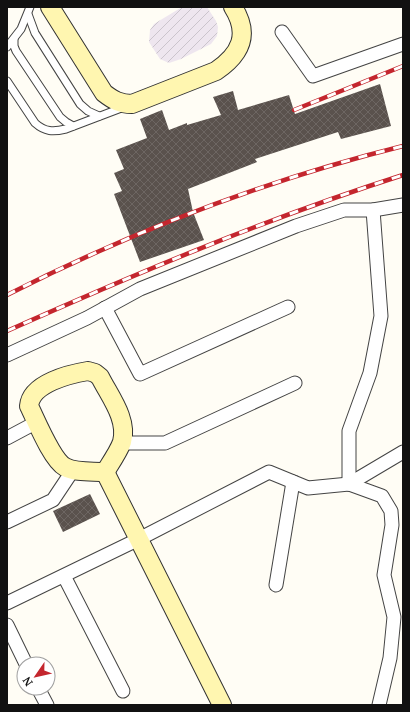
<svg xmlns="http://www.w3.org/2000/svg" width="410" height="712" font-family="'PT Serif',serif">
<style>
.industrial{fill:url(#industrial-furrows)}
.building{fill:url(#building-cross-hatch)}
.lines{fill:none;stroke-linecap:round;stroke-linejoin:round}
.lane-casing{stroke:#444;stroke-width:9}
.street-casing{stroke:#444;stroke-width:15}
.secondary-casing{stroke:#333;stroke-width:20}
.lane{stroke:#fff;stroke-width:7}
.street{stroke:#fff;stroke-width:13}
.secondary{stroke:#fff6b0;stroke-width:18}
.rail-casing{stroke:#c4262e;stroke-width:4.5}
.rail{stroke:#fff;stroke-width:3;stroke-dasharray:9;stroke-linecap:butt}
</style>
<defs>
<pattern id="industrial-furrows" width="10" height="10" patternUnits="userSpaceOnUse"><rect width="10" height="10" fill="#eee6ef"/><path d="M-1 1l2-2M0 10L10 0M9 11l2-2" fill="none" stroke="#cbc4cc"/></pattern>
<pattern id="building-cross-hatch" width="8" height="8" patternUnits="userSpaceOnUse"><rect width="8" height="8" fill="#5a524d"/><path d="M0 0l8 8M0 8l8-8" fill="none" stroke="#6d6662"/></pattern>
</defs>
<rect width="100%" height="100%" fill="#fffdf5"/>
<!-- industrial -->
<polygon class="industrial" points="182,7 207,7 216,21 218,27 217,36 211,44 181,59 169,63 160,59 149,42 150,30 154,24"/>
<!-- building -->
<g class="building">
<polygon points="380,84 391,126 341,139 338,132 255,159 257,162 188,189 193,212 204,240 140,262 114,194 122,191 114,173 124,169 116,150 147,138 140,119 162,110 169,130 187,123 187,125 221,115 213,97 233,91 238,110 289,95 295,114"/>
<polygon points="90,494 100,514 63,532 53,511"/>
</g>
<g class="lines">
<!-- lane casing -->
<g class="lane-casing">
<g id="lane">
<polyline points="28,14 35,33 80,104 88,111 99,116"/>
<polyline points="14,39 14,46 16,51 60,117 66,122 73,126"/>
<polyline points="7,47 21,29 30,7"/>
<path d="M7,81L35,123C45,132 53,132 66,129L124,107"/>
</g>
</g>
<!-- street casing -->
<g class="street-casing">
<g id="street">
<polyline points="282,32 313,76 403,44"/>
<polyline points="105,308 140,374 288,307"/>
<polyline points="7,355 87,318 140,289 296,226 344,210 373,210 403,205"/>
<polyline points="7,438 37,422"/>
<polyline points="122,443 165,443 295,383"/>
<polyline points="349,484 349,431 370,373 381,316 373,210"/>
<polyline points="349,484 382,496 391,511 392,525 384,575 394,617 390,658 379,705"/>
<polyline points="7,522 53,500 73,470"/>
<polyline points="64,576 123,691"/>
<polyline points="276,585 293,482"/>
<polyline points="7,603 139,539 269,472 308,488 349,484 403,452"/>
<polyline points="7,625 26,664"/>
<polyline points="38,688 47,705"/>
</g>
</g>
<!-- secondary casing -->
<g class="secondary-casing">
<g id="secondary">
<path d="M50,7L104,93C113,100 120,104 132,104L216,71C241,54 250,34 233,7"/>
<path d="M88,371L95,373L100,377C110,397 128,419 122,442C119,451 110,464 105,472C92,471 76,473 65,467C52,460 36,420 29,406C31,383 70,374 88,371Z"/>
<polyline points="105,472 222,705"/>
</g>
</g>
<!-- lane -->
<use href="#lane" class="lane"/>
<!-- street -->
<use href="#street" class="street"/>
<!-- secondary -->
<use href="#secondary" class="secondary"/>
<!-- rail casing -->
<g class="rail-casing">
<g id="rail">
<polyline points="294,110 403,66"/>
<path d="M7,295C133,231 266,180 403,146"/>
<path d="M7,331C137,273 268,218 403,175"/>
</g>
</g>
<!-- rail -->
<use href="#rail" class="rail"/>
</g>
<!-- border -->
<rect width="410" height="712" fill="none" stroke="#111111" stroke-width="16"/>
<!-- north arrow -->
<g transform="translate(36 676) rotate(236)"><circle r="19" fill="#ffffff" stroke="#a0a0a0"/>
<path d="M0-3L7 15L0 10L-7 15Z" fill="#c4262e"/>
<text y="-6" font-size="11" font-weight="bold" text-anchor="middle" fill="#111111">N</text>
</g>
</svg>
